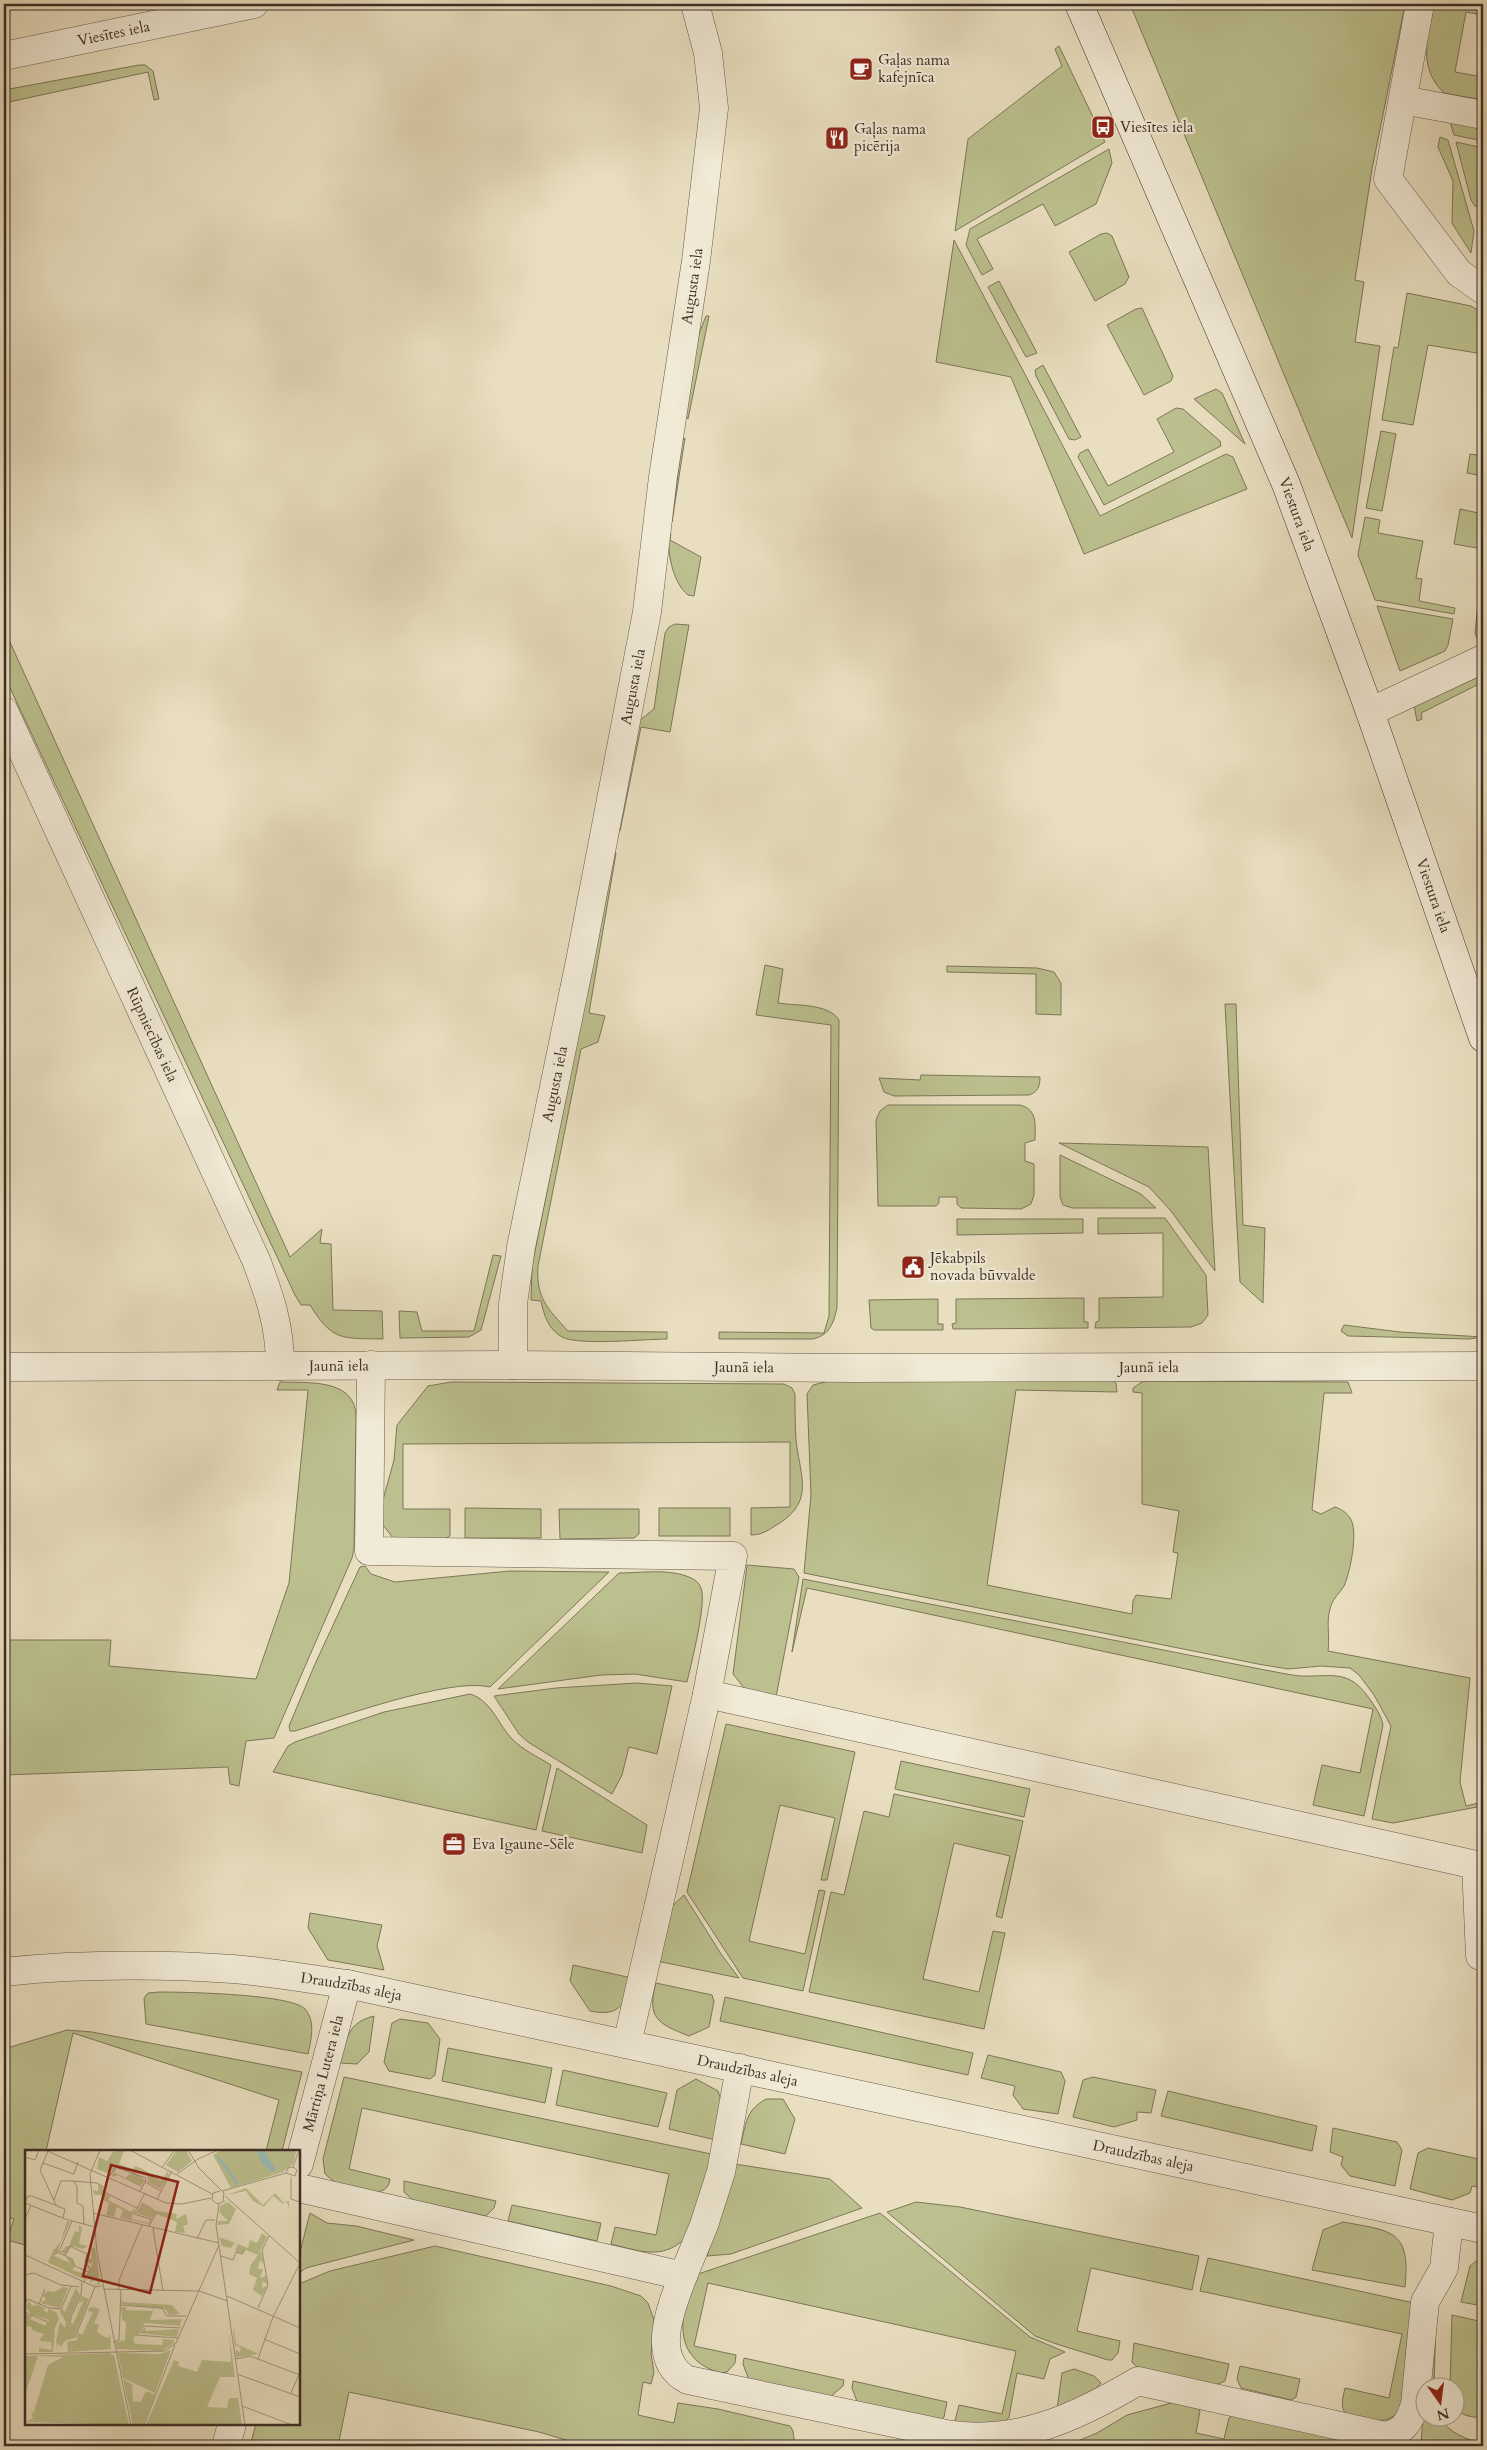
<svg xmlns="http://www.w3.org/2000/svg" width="1487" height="2450" font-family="Cardo,serif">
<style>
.green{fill:#bcc08e;stroke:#7c775a}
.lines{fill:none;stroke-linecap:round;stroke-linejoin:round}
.street-casing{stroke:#685a4c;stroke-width:29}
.secondary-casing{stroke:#3d2e26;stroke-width:29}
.street{stroke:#f1ead6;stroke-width:28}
.secondary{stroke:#f1ead6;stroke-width:28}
.labels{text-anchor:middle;stroke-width:4.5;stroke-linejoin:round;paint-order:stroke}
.street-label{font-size:15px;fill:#3d2e26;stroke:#f1ead6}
.poi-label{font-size:15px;fill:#3d2e26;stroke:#f1ead6;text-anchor:start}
.inset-river{fill:none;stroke:#97bcb6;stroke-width:2.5}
.inset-road{fill:none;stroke:#a49882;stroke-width:1}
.view{fill:#8f2418;fill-opacity:0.15;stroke:#8f2418;stroke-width:2.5}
.inset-edge{fill:none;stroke:#3d2e26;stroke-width:2.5}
</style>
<rect width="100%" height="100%" fill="#e9dfc0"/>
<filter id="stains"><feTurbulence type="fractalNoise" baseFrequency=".004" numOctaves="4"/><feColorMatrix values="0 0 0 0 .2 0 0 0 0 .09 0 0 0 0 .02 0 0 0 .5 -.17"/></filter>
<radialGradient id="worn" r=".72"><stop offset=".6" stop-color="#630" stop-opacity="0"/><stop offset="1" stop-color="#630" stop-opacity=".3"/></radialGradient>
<!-- green -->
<g class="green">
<polygon points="1130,4 1405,5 1372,169 1355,280 1364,282 1355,342 1380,346 1352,538"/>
<path d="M1434,4H1483V15L1466,12L1455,72L1483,77V100L1444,93C1417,67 1428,36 1434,4Z"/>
<polygon points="1059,46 1105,142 955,231 968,139 1062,66 1055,49"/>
<polygon points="139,65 145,65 153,71 159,99 154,100 148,72 4,103 4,90"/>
<polygon points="1450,122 1483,128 1483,141 1454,135"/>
<polygon points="1440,137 1448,140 1474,231 1471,253 1452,223 1453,181 1438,147"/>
<polygon points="1456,142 1483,148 1483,208 1475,206 1471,200"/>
<polygon points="1109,149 1112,163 1096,204 1055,226 1043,204 977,239 993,269 982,275 966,245 970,229"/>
<polygon points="1101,234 1107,233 1112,236 1129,277 1125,284 1095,301 1069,252"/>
<polygon points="954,240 1100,516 1226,454 1233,457 1247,489 1084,554 1011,377 936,362"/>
<polygon points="999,281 1037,353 1026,357 988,287"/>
<polygon points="1407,293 1471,306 1483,313 1483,354 1428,345 1413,425 1382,420 1394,347 1398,348"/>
<polygon points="1142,308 1173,376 1171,381 1144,395 1107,325 1136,309"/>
<polygon points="706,316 709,316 688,419 686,415 697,339"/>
<polygon points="1043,365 1081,437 1075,440 1069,439 1036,376 1035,370"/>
<polygon points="1216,389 1222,393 1245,444 1194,399"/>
<polygon points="1176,408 1183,409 1220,441 1221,446 1104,505 1078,457 1080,453 1088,449 1108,486 1174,452 1157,419"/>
<polygon points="1381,431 1396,434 1382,511 1366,508"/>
<polygon points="685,438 672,522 682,441"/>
<polygon points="1470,454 1483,456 1483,476 1467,473"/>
<polygon points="1460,509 1483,514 1483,549 1454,544"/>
<polygon points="1365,517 1380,520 1378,533 1423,541 1416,578 1422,579 1419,601 1455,608 1454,614 1375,600 1358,555"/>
<path d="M669,532L671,533L670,540L701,557L694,596L688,595C672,582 667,551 669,532Z"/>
<polygon points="1377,606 1453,619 1448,645 1445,651 1400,671"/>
<polygon points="1477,612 1483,613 1483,635 1477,638 1475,634"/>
<polygon points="675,624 689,625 670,732 641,727 620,831 616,830 639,721 654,709 665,633 669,627"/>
<path d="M4,629L290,1257L322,1229L320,1243L331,1244L333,1310L382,1311L383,1339C342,1338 333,1342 310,1305H301L295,1295L4,675Z"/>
<polygon points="1483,672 1483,682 1421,713 1422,719 1417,721 1414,705"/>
<path d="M611,852L616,853L589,1013L605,1016L598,1042L581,1049L538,1266C536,1298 547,1308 568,1331L667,1332V1339C645,1339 579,1346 562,1337C548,1329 544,1315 541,1301L531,1300L532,1266L594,958Z"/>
<path d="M765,965L783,969L778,1003C796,1006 828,1003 839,1020L837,1308C833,1325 829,1335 813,1339H719V1332L824,1333L829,1316L831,1025L756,1015Z"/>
<polygon points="947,966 1037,968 1054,972 1061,983 1061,1015 1036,1014 1036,974 947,972"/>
<polygon points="1225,1004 1236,1004 1243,1225 1265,1228 1263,1303 1240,1282"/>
<path d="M921,1075L1040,1077C1040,1086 1038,1092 1029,1095L894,1096L884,1092L879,1078L920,1080Z"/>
<path d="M888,1105H1020C1038,1110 1035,1124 1035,1140L1025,1143V1161L1034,1164V1195L1031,1204L1021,1209L961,1208L957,1204V1197H939V1203L936,1206H878L876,1120L880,1111Z"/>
<polygon points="1059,1143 1208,1147 1215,1271 1171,1211 1149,1187"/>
<polygon points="1060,1155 1141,1194 1156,1208 1072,1208 1063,1205 1060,1197"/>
<polygon points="1098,1218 1165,1218 1206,1275 1208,1315 1202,1323 1191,1327 1095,1328 1096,1322 1099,1321 1099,1298 1163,1297 1163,1233 1098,1234"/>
<polygon points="957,1219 1083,1219 1083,1233 957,1235"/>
<polygon points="493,1255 501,1256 481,1330 469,1337 400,1338 399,1311 417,1312 422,1331 474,1331"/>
<polygon points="1084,1298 1084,1322 1088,1322 1088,1328 953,1329 952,1324 956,1323 956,1299"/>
<polygon points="938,1299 938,1324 943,1324 943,1330 874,1330 871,1328 869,1300"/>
<polygon points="1344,1325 1400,1332 1483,1337 1469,1339 1348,1336 1341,1331"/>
<path d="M1112,1380L1116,1383L1117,1392L1016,1390L987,1585L1132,1614L1133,1601L1136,1595L1171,1599L1178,1553L1173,1552L1179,1511L1142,1504V1393L1133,1392V1388L1142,1382L1150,1381L1348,1382L1352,1393H1324L1312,1510L1321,1514L1335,1507C1341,1509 1347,1513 1350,1518C1359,1530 1350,1573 1344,1586C1339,1594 1332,1599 1330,1609C1326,1622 1330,1637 1328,1651L1470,1678L1460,1782L1466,1806L1483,1802V1808L1477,1807L1393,1823L1372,1819L1391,1726L1374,1695L1359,1675L1350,1668L1321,1666L1288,1669L1258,1664L804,1573L811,1495L807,1394L813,1385L829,1381Z"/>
<path d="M280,1382C307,1383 356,1378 356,1417L354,1549L352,1558L274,1738L246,1741L239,1786L230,1784L228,1767L4,1775V1640H111L109,1666L256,1679L289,1583L308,1390H277Z"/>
<path d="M451,1382L784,1384L792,1388L795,1394C795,1409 795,1425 796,1440C800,1477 816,1502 775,1526C767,1531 761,1535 751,1535V1508L790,1507V1442L403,1444V1509H450V1536L445,1539L393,1538L383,1525L381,1507L394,1460L397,1425L428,1386Z"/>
<polygon points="465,1508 541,1509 541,1538 465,1538"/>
<rect x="659" y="1508" width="71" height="28"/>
<polygon points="559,1509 639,1509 639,1534 634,1538 560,1539"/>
<polygon points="747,1565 794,1569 799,1577 776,1697 744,1688 733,1674"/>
<path d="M365,1566L371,1574L395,1582L510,1571L609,1572L490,1687C450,1677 338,1718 295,1731H290L289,1726L315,1664L360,1567Z"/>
<path d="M619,1573C641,1573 670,1568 691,1578C696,1580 699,1583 701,1588C707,1603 691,1664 687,1682L635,1674L601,1675L498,1689Z"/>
<path d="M803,1579L1265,1670C1277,1672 1289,1675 1300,1676C1334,1677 1349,1668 1371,1701C1376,1708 1381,1715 1383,1725L1364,1816L1313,1805L1322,1765L1360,1773L1373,1709L807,1588L792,1652Z"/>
<polygon points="637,1683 672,1686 657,1754 629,1747 622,1775 612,1794 528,1742 519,1734 494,1696 556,1688"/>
<path d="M470,1694C491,1700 498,1724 512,1739C523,1750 538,1757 551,1765L536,1830L273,1772L288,1746L295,1742L384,1712Z"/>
<polygon points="726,1724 855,1752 827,1880 821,1880 835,1818 780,1805 749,1941 805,1954 819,1890 825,1891 803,1991 743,1978 687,1892"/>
<polygon points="901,1761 1030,1789 1024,1817 895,1789"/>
<polygon points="557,1768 647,1825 642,1853 542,1831"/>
<polygon points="894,1794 1023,1821 1002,1918 996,1916 1010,1856 954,1843 923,1979 979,1992 993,1931 1005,1933 984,2029 809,1992 831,1892 844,1895 864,1811 889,1817"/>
<polygon points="684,1895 721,1954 739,1978 657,1961 668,1910"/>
<polygon points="310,1913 382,1925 377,1946 384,1970 328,1960 308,1928"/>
<path d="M573,1965L632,1978C625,2005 620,2017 590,2011L570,1981Z"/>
<path d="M656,1983L712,1995L714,2001L709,2027L689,2036C659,2024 646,2019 656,1983Z"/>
<path d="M160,1992C184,1992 291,1994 305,2009C316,2022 311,2039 308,2054L146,2024L144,1998L148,1993Z"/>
<polygon points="725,1997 973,2053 968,2075 720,2021"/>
<path d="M374,2016L369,2052L357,2064L340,2063C347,2038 347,2023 374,2016Z"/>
<polygon points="400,2019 428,2023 440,2039 435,2075 430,2079 389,2071 384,2062 392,2023"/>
<polygon points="67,2030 92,2032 302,2072 282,2151 266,2151 279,2100 73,2033 46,2151 26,2151 25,2245 7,2240 14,2219 4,2216 4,2049"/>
<polygon points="448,2048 552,2068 545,2103 442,2081"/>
<polygon points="988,2055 1061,2072 1065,2081 1058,2114 1023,2109 1013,2095 1015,2086 981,2078"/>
<polygon points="563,2070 667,2093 658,2127 556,2105"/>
<path d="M344,2077L716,2155L690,2234C664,2261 643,2252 611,2244L615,2227L656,2235L669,2174L362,2108L349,2169L390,2179C389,2187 385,2191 376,2192L336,2183L325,2174L323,2159Z"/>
<polygon points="1093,2077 1156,2090 1151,2113 1137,2112 1137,2120 1114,2127 1073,2117 1083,2080"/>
<polygon points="696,2079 718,2091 723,2106 716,2140 669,2129 677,2090"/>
<polygon points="1168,2091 1317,2126 1312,2151 1161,2116"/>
<path d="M766,2099H783L795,2119L785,2154L741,2144C746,2123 746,2110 766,2099Z"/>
<polygon points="1333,2128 1397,2142 1402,2150 1395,2186 1350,2176 1341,2165 1343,2157 1330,2152"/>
<polygon points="1428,2148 1483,2160 1483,2188 1472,2186 1470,2193 1452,2200 1410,2189 1418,2153"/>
<polygon points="735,2164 830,2179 862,2208 731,2254 707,2256"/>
<polygon points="404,2181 496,2201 494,2208 486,2216 413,2200 404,2192"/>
<path d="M916,2202L960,2207L1199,2256L1192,2290L1091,2268L1077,2331L1120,2341L1118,2353L1112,2360H1108C1084,2352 1059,2346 1035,2336L887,2212Z"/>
<polygon points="512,2205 601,2223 597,2241 508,2221"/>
<polygon points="310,2213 327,2223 356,2226 414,2240 306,2268 299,2273 299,2256"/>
<path d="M880,2213L1030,2337L1065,2352L1050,2359L1044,2379L1017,2373L1009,2417L1006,2421L971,2429L955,2421L959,2405L1002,2414L1016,2351L708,2283L694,2346L736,2355L735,2363L727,2372C719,2374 711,2370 704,2366C670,2345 684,2302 698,2274Z"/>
<path d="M1343,2222C1391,2231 1411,2229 1405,2287L1312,2270L1323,2230Z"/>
<polygon points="435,2246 611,2286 641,2296 648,2303 654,2320 651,2354 654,2372 651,2384 643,2382 638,2415 674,2423 678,2403 718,2409 790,2426 793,2431 795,2446 586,2446 539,2432 349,2392 338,2446 250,2446 256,2424 299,2424 299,2284 330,2271"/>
<path d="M1208,2258L1414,2303L1404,2406C1386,2429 1372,2419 1346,2414C1340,2407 1343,2397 1345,2388L1389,2398L1402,2334L1200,2291Z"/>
<polygon points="1480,2258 1483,2258 1483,2306 1461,2302 1470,2266"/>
<path d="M1452,2315L1483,2322V2418C1458,2416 1454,2412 1454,2388L1450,2387Z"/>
<polygon points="1436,2317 1434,2387 1425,2388"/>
<polygon points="1134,2343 1229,2364 1225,2381 1216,2385 1139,2369 1132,2362"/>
<polygon points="744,2358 844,2380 843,2386 830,2397 749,2380 743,2364"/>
<polygon points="1240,2366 1300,2379 1296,2397 1291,2400 1241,2388 1237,2379"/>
<polygon points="1074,2369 1094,2376 1101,2383 1091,2394 1057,2409 1062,2373"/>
<polygon points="853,2381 947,2402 944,2417 940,2420 858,2404 852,2388"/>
<path d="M1424,2399V2418H1440C1449,2433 1467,2440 1483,2443V2446H1421Z"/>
<polygon points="1175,2402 1197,2406 1200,2411 1196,2433 1224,2439 1229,2418 1233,2415 1346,2441 1349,2446 1066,2446 1097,2433 1127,2415"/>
</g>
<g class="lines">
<!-- street casing -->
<g class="street-casing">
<g id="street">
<polyline points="1420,4 1388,179 1459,273 1483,290"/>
<path id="s1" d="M4,56L254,4"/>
<polyline points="1403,100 1483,115"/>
<path id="s2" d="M4,711L256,1260C270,1297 280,1326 280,1366"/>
<polyline points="1370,712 1483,659"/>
<polyline points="371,1365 369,1551 733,1556 707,1694"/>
<path id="s3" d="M513,1365V1304L521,1247L580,961L647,612L663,477L696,261L714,108L708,53L695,4"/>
<path id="s4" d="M4,1367L513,1365L853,1368L1483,1366"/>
<path id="s5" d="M4,1972C80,1964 156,1964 233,1969C271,1972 309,1979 347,1984L1483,2229"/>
<polyline points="627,2044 707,1694 1476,1865 1480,1956 1483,1957"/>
<path id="s6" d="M299,2164L347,1984"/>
<polyline points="299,2188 683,2276 704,2225 721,2172 740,2068"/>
<path d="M683,2276C671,2307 649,2360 688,2380L946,2434C1017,2446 1079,2416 1138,2381L1385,2436C1404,2432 1410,2421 1415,2404L1425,2302L1444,2268L1449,2222"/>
<polyline points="226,2446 232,2424"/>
</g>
</g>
<!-- secondary casing -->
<g class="secondary-casing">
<g id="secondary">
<path id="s7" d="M1079,4L1286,484L1370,712L1483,1038"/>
</g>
</g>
<!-- street -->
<use href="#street" class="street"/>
<!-- secondary -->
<use href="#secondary" class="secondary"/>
</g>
<!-- icons -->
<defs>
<g id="cafe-square" transform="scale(1.25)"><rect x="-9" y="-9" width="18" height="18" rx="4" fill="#8f2418" stroke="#f1ead6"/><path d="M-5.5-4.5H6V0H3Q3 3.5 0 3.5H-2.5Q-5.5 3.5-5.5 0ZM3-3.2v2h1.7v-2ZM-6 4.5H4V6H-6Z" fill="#fff"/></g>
<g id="bus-square" transform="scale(1.25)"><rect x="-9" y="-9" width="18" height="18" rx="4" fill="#8f2418" stroke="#f1ead6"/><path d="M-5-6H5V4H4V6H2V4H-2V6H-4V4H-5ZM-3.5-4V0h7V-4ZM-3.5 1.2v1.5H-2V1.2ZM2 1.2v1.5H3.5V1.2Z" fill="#fff"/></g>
<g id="restaurant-square" transform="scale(1.25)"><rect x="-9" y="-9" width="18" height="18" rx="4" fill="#8f2418" stroke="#f1ead6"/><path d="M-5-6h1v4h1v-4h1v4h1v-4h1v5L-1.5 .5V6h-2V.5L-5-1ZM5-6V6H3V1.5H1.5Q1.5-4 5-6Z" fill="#fff"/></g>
<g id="civic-square" transform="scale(1.25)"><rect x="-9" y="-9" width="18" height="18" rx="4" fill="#8f2418" stroke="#f1ead6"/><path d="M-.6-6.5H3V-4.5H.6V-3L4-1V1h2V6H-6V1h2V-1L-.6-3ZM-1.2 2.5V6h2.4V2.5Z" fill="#fff"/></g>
<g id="office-square" transform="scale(1.25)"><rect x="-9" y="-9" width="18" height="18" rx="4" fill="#8f2418" stroke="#f1ead6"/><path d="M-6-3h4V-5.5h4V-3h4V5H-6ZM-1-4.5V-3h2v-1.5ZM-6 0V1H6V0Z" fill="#fff"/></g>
</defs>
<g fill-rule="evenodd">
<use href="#cafe-square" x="861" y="69"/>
<use href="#bus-square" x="1103" y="127"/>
<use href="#restaurant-square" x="837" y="138"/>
<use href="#civic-square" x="913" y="1267"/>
<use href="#office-square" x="454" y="1844"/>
</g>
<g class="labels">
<!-- street labels -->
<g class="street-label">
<text dy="5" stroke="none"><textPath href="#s1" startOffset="112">Viesītes iela</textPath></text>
<text dy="5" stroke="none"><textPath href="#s3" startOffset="1095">Augusta iela</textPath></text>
<text dy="5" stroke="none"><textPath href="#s7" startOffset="555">Viestura iela</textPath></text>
<text dy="5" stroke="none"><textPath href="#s3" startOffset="690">Augusta iela</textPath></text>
<text dy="5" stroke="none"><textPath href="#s7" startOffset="960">Viestura iela</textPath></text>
<text dy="5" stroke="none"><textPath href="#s2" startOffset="356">Rūpniecības iela</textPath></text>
<text dy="5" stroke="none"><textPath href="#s3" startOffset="285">Augusta iela</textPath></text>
<text dy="5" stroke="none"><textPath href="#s4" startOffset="335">Jaunā iela</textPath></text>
<text dy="5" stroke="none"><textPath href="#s4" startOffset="740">Jaunā iela</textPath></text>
<text dy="5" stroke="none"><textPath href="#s4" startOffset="1145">Jaunā iela</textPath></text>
<text dy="5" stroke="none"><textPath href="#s5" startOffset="349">Draudzības aleja</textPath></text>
<text dy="5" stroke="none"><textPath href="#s5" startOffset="754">Draudzības aleja</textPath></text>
<text dy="5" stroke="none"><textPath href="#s6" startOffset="94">Mārtiņa Lutera iela</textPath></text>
<text dy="5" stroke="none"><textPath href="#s5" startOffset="1159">Draudzības aleja</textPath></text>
</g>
<!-- poi labels -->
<g class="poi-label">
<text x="878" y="65">Gaļas nama<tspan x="878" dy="17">kafejnīca</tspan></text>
<text x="1120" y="132">Viesītes iela</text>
<text x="854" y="134">Gaļas nama<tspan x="854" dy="17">picērija</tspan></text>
<text x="930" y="1263">Jēkabpils<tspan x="930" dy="17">novada būvvalde</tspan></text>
<text x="472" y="1849">Eva Igaune-Sēle</text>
</g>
</g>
<!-- overview -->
<g transform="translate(25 2150)">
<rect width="275" height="275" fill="#e9dfc0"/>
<path d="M99,0L94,14L108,19L110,16L118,19L136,31L143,21L144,25L136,39L122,32L123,27L117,22L101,21L90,14L84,24L72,19L74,7L82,11L88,2ZM152,0H161L167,11L153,22L141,15ZM196,0H270L271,3L268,14L258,22L206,38L188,5ZM89,18L92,19L88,22L101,28L103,25L94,20L103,25L109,22L120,30L116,37L92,25L90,27L87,26ZM73,34L80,39L79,44L86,46L83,50L106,62L110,58L106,69L123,73L125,69L123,74L95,68L98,60L92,57L89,67L81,65L84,53L78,50L79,45H69L68,40L73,41ZM221,38L238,55L250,43L259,53L262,51H264V59L262,52L258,54L248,46L239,57L228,51L221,41L202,45ZM117,52L132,61L152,64L151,69L161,64L163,74L158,76L160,83L150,82L152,72L132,64L125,76L127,68L111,63ZM203,52L211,59L204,74L192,75L193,71H203L194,62L195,56ZM42,71L45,72L33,99L37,101L41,96H38H44L50,81L54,82V75L57,78L54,94L63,96L58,99L47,96L41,104L29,100L36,91ZM237,83L242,87L233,105L221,100L217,104L210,101L213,95L209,93L206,98L197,96L194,87L223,98L225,90L232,93ZM70,97L75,133L74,135H67L72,134L73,129L65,133L66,129L62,127L68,112L65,114L61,110L67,108L66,99ZM0,101L23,112L28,101L33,103L29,106L45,113L41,107L47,110L50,117L47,120L61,124L59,129L51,126ZM236,101L239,115L235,110L233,119H238L235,128L241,126L243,135L238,131L237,138L242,136L237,146L228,140L232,128L224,124L225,116ZM38,137L43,138L35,158L15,153L21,150L18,145L23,141L29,142ZM51,138L55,145L42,173L47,167L46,173L48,174L59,150L53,154L57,146L64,149L49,188L40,191L36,197L33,193V200L31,191L35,172L40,178L41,172L35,162L37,159L40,162ZM97,148L98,152L147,155L155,164L144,165L140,159L96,154ZM4,151L7,156L13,155L21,159L18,160L22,163L24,159L32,163L34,169L30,178L28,202H14V198L27,200L26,192L14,191L19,184L7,180V177L0,176V164L8,166L5,169L20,176L24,170L6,164L1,157ZM65,154L75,160L69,173L74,175L72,182L76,185L83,188L85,185L86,199L43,202L42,192L52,190L53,182L57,185L68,162L63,161L65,157L71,158ZM96,157H102L101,160L127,161L129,158L125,170L157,169L155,176L120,173L108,189L110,194L137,195L138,189L149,190V193L137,201L92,199L90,192L100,190L101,172L97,170ZM121,177L120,181L154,179L152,187L113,183ZM208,179H209L211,194L232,203L239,186L232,204L211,207L210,200L215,202L216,198L211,195L210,199ZM204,183L210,227H195L182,257L202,258L204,248H213L217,275H121L149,210L154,212L153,216L172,222L177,210L206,212ZM146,200L130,243L98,228L93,203L135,204ZM85,203L89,206L104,275L0,272L8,268L6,263L9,262L23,215L38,207L13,206L0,245V206ZM98,229L110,236H107L108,251L116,252L121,241L130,245L118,275H108Z" fill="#bcc08e"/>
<path d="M231,0H238L251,20L247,22L237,13Z" fill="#97bcb6"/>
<path class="inset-river" d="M192,6L213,34"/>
<path class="inset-road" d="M20,0L141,53L157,54L186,48M75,0L65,24L72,103L106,275M105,0L187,44M163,0L174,18L199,43L198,51M23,1L15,20L31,55M0,7L10,10L14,0M18,13L49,24L53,12M138,16L150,0M261,23L270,26L272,20L268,17M152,24L173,9L193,0M85,26L90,17L121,28L120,32M266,27V49L275,52M48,31L72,33L80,38L79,42L112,58L120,43M115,41L120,32L136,41M195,41L188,43L187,50L192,54L200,51M197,41L261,23L263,18L268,17L274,0M200,46L275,113M132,49L147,21M29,50L36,31H48L52,36V53L58,56L59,75M0,52L3,46H7L40,59L38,68M0,53L40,69L70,77M194,54L191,75L220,275M112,58L109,64L126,69L124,77M68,63L194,93M0,69L6,55M128,78L138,141M172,89L181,70H190M35,99L47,71M28,100L47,109L50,116L63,122M0,105L70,137L77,136M40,106L45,96L62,104L60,111L65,119L59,132M196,106L208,110L211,102L217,104L220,100M0,125L9,123L36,135L54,137M78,139L174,141L203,151M94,139V130L117,75M202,146L275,178M14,154L20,139M0,155L2,149L24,158L36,159L46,136M95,155L137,158L142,166H161M0,158V162L23,172M233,158L243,135L237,100L244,86M44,171L56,145L57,131M50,188L70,137M153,188L111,185L119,176L156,178M239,189L275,204M88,192L94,190L96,139M0,204L140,201L151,193L194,95M210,209L225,206L275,225M233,209L248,167L275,113M212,224L275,247M266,243L275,222M217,256L267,275M119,275L150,195"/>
<path class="view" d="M86,15L153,32L125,143L58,126Z"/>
<rect width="275" height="275" class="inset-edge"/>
</g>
<!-- margin -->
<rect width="1487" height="2450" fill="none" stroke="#e9dfc0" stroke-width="20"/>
<rect x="5" y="5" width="1477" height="2440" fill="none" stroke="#3d2e26" stroke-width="2.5"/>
<rect x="10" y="10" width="1467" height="2430" fill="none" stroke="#3d2e26"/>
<!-- north arrow -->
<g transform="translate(1440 2402) rotate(166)"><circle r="24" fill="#f1ead6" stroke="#a99f90"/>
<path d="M0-4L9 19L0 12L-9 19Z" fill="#8f2418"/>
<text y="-8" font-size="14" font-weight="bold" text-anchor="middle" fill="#3d2e26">N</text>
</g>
<rect width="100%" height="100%" filter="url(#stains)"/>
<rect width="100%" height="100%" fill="url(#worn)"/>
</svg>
